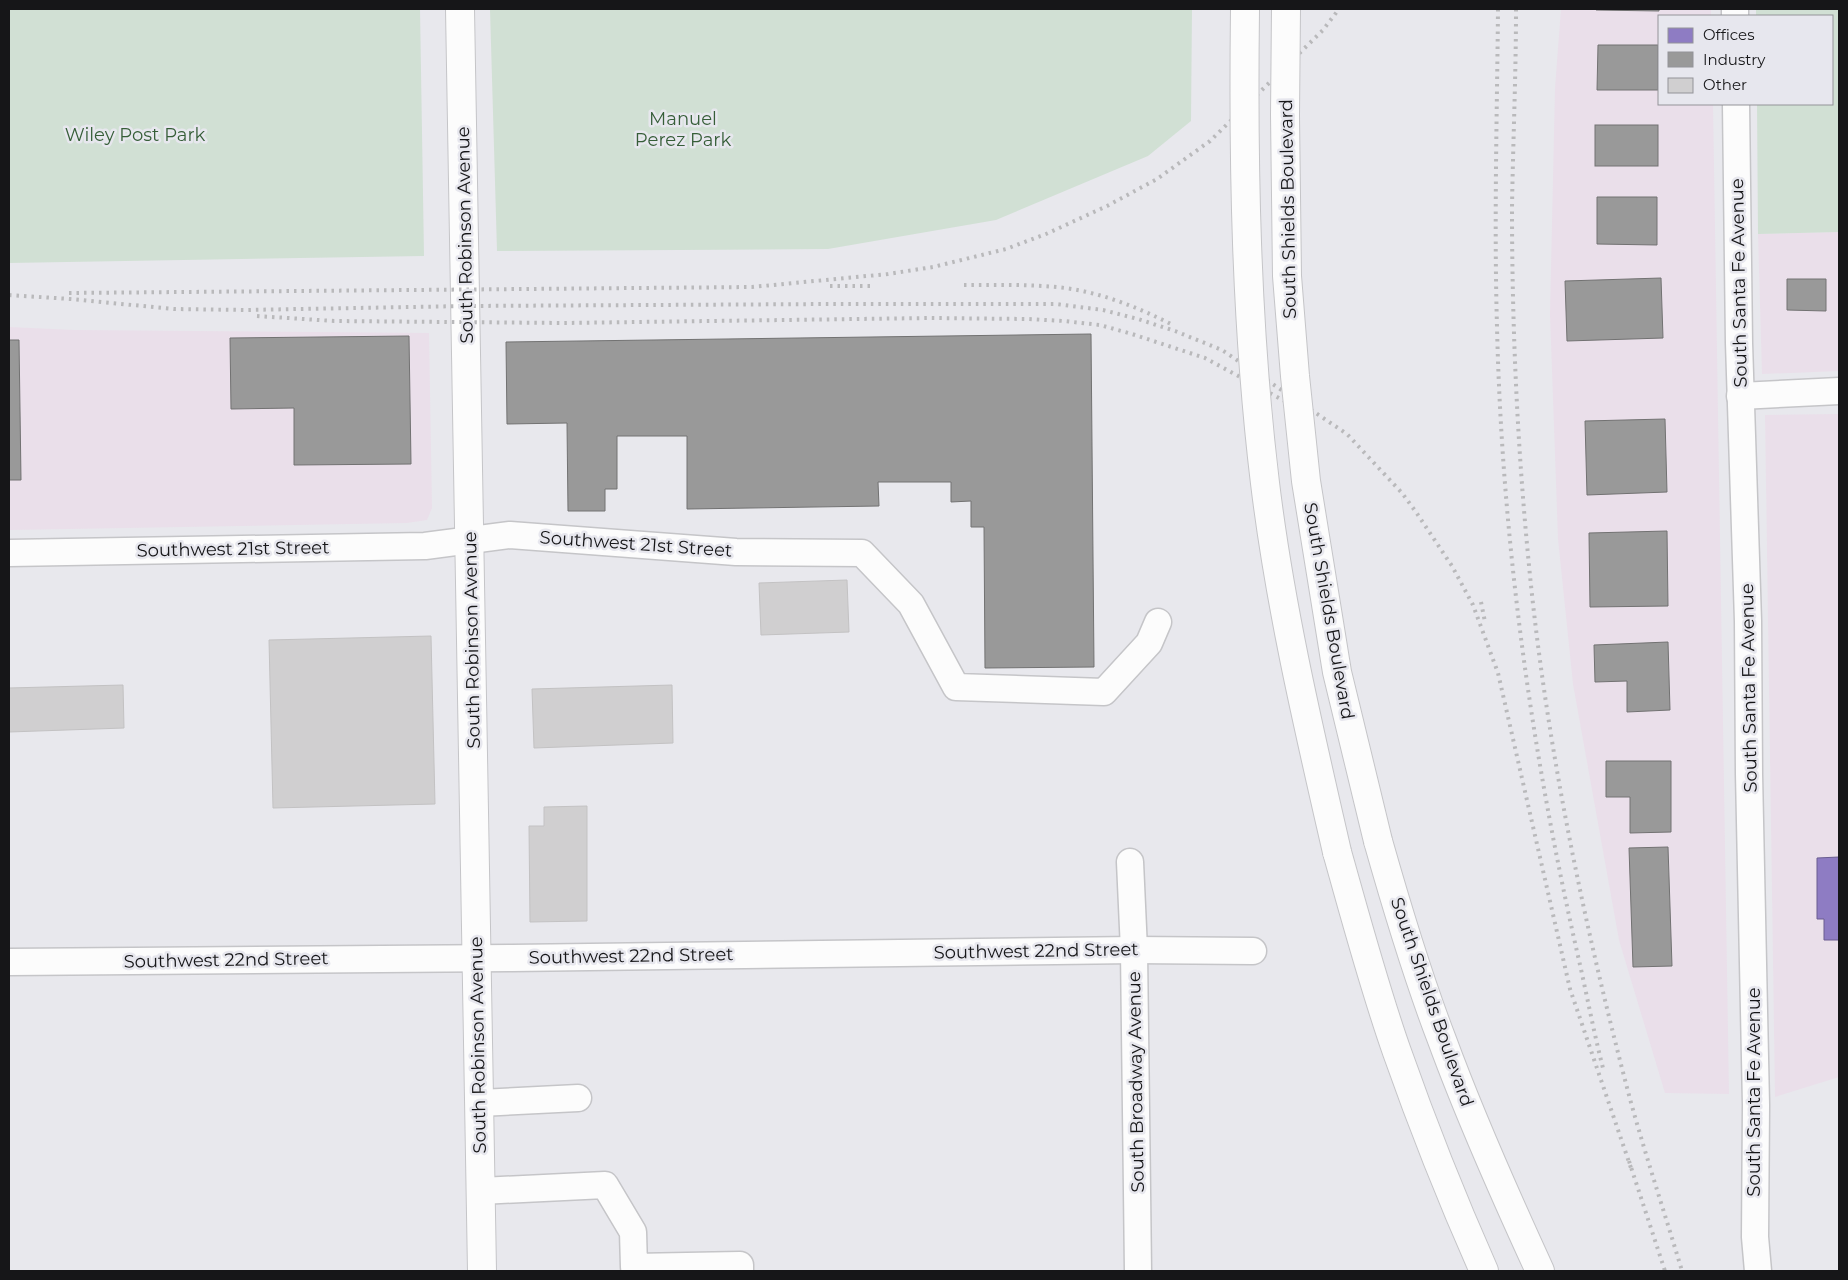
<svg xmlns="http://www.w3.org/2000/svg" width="1848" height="1280" font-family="Montserrat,sans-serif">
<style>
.industrial{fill:#eadfea}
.green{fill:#d1e0d4}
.offices{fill:#8e7cc3;stroke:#6a5d90}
.industry{fill:#999;stroke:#727272}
.building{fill:#d0cfd0;stroke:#c3c2c3}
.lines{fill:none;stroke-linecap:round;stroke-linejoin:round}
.minor-casing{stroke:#c5c5c8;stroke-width:29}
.major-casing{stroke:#c5c5c8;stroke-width:30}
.minor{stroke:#fcfcfc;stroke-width:26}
.major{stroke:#fcfcfc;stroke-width:28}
.rail{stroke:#b9b9bb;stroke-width:4;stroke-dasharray:2.5 5;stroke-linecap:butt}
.major-bridge-casing{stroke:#c5c5c8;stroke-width:30;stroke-linecap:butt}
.major-bridge{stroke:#fcfcfc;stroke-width:28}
.labels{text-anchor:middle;stroke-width:5;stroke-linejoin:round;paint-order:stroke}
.park-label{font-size:18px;fill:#365e38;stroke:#e7e7ee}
.street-label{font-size:18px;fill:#161618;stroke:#e7e7ee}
</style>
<rect width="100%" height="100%" fill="#e8e8ed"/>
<!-- industrial -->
<g class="industrial">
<polygon points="1561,9 1711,9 1711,16 1659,16 1659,104 1713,104 1729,1094 1665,1093 1619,940 1573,684 1558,539 1550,314 1555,88"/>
<polygon points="1839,232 1839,371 1762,374 1758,234"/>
<polygon points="9,327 75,330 429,333 432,508 427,520 407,523 9,530"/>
<polygon points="1839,414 1839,1077 1775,1097 1765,415"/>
</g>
<!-- green -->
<g class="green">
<polygon points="9,9 420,9 424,256 9,263"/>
<polygon points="490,9 1192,9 1191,121 1148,156 996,220 828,249 497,251"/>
<polygon points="1756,9 1839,9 1839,232 1758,234 1757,104 1832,104 1832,16 1756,16"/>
</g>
<!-- offices -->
<polygon class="offices" points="1839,857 1839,940 1824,940 1824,919 1817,919 1817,858"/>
<!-- industry -->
<g class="industry">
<polygon points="1596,9 1659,9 1659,11 1596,10"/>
<polygon points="1598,45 1658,45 1658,90 1597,90"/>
<rect x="1595" y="125" width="63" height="41"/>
<polygon points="1597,197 1657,197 1657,245 1597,244"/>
<polygon points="1661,278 1663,338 1567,341 1565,281"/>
<polygon points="1787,279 1826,279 1826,311 1787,310"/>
<polygon points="1091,334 1094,667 985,668 984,527 971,527 971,501 951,502 951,482 878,482 879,506 687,509 687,436 617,436 617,489 605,489 605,511 568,511 567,423 507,424 506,342"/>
<polygon points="409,336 411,464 294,465 294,408 231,409 230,338"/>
<polygon points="9,340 19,340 21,480 9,480"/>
<polygon points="1665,419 1667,492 1587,495 1585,421"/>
<polygon points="1667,531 1668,606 1590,607 1589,533"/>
<polygon points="1668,642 1670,710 1627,712 1627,681 1595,682 1594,645"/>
<polygon points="1606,761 1671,761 1671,832 1630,833 1630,797 1606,797"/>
<polygon points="1668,847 1672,966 1633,967 1629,848"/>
</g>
<!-- building -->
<g class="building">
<polygon points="847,580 849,632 761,635 759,583"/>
<polygon points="431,636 435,804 273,808 269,640"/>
<polygon points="123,685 124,728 9,732 9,688"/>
<polygon points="672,685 673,743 534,748 532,689"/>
<polygon points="587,806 587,921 530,922 529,826 544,826 544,807"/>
</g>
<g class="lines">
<!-- minor casing -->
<g class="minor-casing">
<g id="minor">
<polyline points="1735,9 1735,16"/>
<polyline points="1736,104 1739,343 1748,621 1749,774 1756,1105 1755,1237 1758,1271"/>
<polyline points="1740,396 1839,391"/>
<polyline points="9,553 425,546 510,535 736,552 862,553 911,604 956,687 1104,692 1149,643 1158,622"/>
<polyline points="1130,862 1134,950 1138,1271"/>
<polyline points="9,962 512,958 1134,950 1253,951"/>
<polyline points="480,1103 578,1098"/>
<polyline points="481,1191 605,1185 633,1232 634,1267 740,1265 740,1271"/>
</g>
</g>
<!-- major casing -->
<g class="major-casing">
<g id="major">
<polyline points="460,9 482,1271"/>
<path d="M1378,841C1397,908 1417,975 1442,1040C1471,1119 1505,1195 1540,1271"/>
<path d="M1337,852C1356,919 1374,987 1397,1052C1423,1126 1452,1199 1484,1271"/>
</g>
</g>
<!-- minor -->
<use href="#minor" class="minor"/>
<!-- major -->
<use href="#major" class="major"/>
<!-- rail -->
<g class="rail">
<path d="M1498,9C1497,115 1494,221 1497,327C1502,539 1531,750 1578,956C1587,995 1594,1034 1604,1072"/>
<path d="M1516,9C1516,75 1513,142 1512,208C1512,324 1517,440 1528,555C1545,739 1583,921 1630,1099C1646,1157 1665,1214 1682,1271"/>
<path d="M964,285C997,285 1031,284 1065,288C1102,293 1137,307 1171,324"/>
<polyline points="830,286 875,286"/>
<polyline points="69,293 752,287 888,274 933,267 1006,249 1046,234 1107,206 1157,179 1210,141 1323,30 1339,9"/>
<polyline points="9,295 70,299 174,309 245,310 466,306 832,304 1056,304 1103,310 1138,319 1175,331 1222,350 1347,434 1402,493 1416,512 1452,566 1473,605 1498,673 1570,989 1631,1168"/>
<polyline points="257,316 334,321 564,323 930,318 1028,319 1064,321 1100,325 1132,334 1205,358 1292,405"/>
<polyline points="1481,602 1485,622"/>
<polyline points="1629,1161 1665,1271"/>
</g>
<!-- major-bridge casing -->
<g class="major-bridge-casing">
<g id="major-bridge">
<path d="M1245,9C1243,167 1246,326 1265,483C1280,607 1309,730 1337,852"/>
<polyline points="1286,9 1285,115 1287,276 1295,376 1306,481 1337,672 1378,841"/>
</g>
</g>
<!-- major-bridge -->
<use href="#major-bridge" class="major-bridge"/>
</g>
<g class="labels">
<!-- park labels -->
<g class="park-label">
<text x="683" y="125">Manuel<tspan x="683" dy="21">Perez Park</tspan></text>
<text x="135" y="141">Wiley Post Park</text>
</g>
<!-- street labels -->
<g class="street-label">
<text transform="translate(1288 209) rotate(-91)" y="6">South Shields Boulevard</text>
<text transform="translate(465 235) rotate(-91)" y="6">South Robinson Avenue</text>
<text transform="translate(1739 283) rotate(-91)" y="6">South Santa Fe Avenue</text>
<text transform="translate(636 544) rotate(4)" y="6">Southwest 21st Street</text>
<text transform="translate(233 549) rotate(-1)" y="6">Southwest 21st Street</text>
<text transform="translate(1329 611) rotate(80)" y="6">South Shields Boulevard</text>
<text transform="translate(472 640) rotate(-91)" y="6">South Robinson Avenue</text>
<text transform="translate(1749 688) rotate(-91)" y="6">South Santa Fe Avenue</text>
<text transform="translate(1036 951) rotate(-1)" y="6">Southwest 22nd Street</text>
<text transform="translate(631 956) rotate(-1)" y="6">Southwest 22nd Street</text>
<text transform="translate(226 960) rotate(-1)" y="6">Southwest 22nd Street</text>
<text transform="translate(1432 1002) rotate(71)" y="6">South Shields Boulevard</text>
<text transform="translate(478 1045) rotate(-91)" y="6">South Robinson Avenue</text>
<text transform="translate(1136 1082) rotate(-91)" y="6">South Broadway Avenue</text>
<text transform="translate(1754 1092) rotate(-90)" y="6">South Santa Fe Avenue</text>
</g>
</g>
<!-- border -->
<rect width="1848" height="1280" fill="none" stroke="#161618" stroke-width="20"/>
<!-- legend -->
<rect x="1658" y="15" width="175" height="90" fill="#e7e7ee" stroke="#939398"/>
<rect x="1668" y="28" width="25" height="15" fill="#8e7cc3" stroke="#939398"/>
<text x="1703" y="40" font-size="15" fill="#161618">Offices</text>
<rect x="1668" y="52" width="25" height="15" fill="#999999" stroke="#939398"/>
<text x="1703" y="65" font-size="15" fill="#161618">Industry</text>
<rect x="1668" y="78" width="25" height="15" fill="#d0cfd0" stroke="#939398"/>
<text x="1703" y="90" font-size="15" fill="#161618">Other</text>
</svg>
